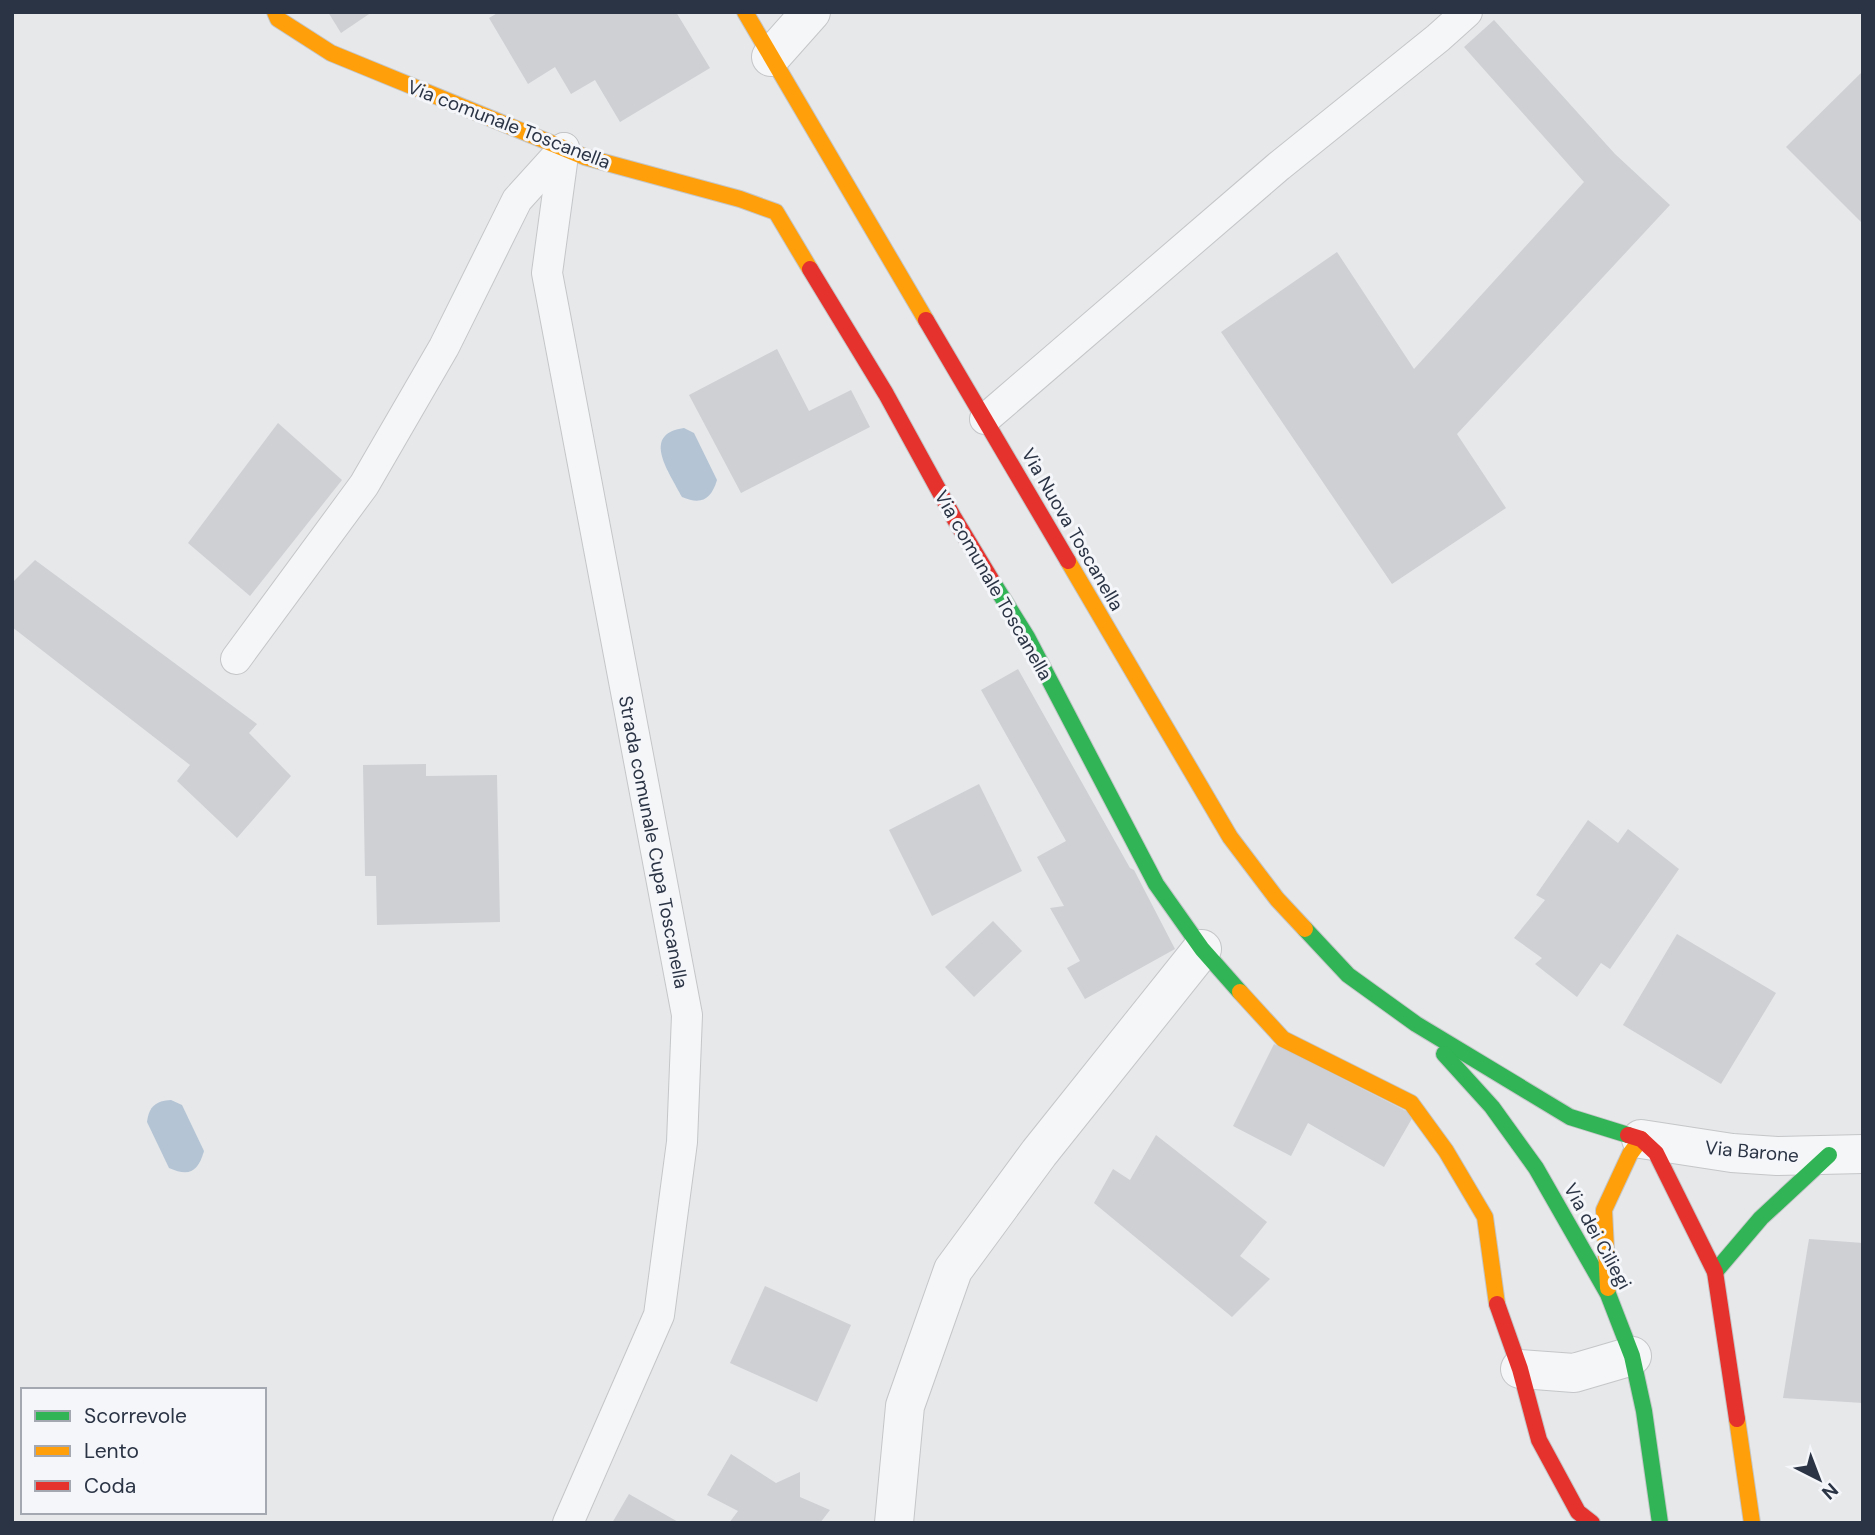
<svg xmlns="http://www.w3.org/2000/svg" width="1875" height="1535" font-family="'DM Sans',sans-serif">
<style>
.water{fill:#b4c4d5}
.building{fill:#ced0d3}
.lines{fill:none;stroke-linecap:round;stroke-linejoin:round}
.lane-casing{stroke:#c4c6c8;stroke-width:32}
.street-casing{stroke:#c4c6c8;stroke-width:40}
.fast-casing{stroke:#c4c6c8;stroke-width:18}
.slow-casing{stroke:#c4c6c8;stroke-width:18}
.jam-casing{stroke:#c4c6c8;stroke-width:18}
.lane{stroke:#f5f6f7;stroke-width:30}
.street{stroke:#f5f6f7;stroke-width:38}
.fast{stroke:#30b455;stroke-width:16}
.slow{stroke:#ff9f0a;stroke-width:16}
.jam{stroke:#e5322d;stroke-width:16}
.labels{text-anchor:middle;stroke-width:6;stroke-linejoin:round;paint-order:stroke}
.street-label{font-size:19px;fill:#2b3445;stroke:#f4f6f9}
</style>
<rect width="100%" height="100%" fill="#e6e8ea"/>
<!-- water -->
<g class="water">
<path d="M684,428L694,433L717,480C711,500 701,505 682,497C670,473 640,434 684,428Z"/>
<path d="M171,1100L182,1105L204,1151C198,1172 189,1177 169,1168L147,1122C149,1106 156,1101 171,1100Z"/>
</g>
<!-- building -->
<g class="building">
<polygon points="328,12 372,12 341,33"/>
<polygon points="499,12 676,12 710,68 620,122 595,80 571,94 555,67 528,84 489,18"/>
<polygon points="1494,20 1615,154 1670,205 1457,434 1506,508 1392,584 1221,332 1337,252 1414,369 1584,182 1464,47"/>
<polygon points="1863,71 1863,224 1786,147"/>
<polygon points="777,349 809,411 851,390 870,427 741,493 689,395"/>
<polygon points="278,423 342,480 250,596 188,543"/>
<polygon points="35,560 257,724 249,733 291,776 237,838 177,781 190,765 12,627 12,583"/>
<polygon points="1018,669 1130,868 1134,870 1175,949 1085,999 1067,968 1080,961 1050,908 1064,906 1037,857 1066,841 981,690"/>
<polygon points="426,764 426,776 497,775 500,922 377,925 376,876 365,876 363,765"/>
<polygon points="979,784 1022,871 932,916 889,830"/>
<polygon points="1588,820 1618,843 1628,829 1679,869 1610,969 1601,963 1577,997 1535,964 1542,958 1514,938 1545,900 1536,895"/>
<polygon points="993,921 1022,951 974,997 945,967"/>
<polygon points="1677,934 1776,993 1721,1084 1623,1025"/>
<polygon points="1274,1044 1414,1115 1384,1167 1308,1123 1291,1156 1233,1126"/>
<polygon points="1156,1135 1267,1222 1240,1256 1270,1279 1232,1317 1094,1203 1113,1169 1130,1180"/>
<polygon points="1809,1239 1863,1243 1863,1403 1783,1398"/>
<polygon points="765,1286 851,1325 817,1402 730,1363"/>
<polygon points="731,1454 776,1483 800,1472 800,1497 830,1510 820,1523 729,1523 738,1511 707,1495"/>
<polygon points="629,1494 680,1523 612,1523"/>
</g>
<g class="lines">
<!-- lane casing -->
<g class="lane-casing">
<g id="lane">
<polyline points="564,148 547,273 687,1015 682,1142 659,1315 568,1523"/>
<polyline points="985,419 1279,166 1438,38 1467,12"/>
<polyline points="236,659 364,485 444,347 517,200 564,148"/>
</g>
</g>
<!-- street casing -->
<g class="street-casing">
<g id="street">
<polyline points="771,57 811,12"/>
<polyline points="1641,1139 1732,1153 1777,1156 1863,1154"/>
<polyline points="1520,1369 1574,1373 1632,1356"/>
<polyline points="894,1523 905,1406 953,1270 1039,1153 1202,949"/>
</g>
</g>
<!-- fast casing -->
<g class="fast-casing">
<g id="fast">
<polyline points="992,581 1027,637 1156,884 1202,949 1240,992"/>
<polyline points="1305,929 1348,975 1416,1024 1570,1117 1628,1135"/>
<polyline points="1444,1054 1492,1107 1536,1168 1608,1294 1632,1356 1644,1411 1660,1523"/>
<polyline points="1715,1272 1761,1218 1829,1155"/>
</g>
</g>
<!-- slow casing -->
<g class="slow-casing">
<g id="slow">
<polyline points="275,12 278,19 331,53 585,157 740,199 776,212 810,269"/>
<polyline points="745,12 926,320"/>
<polyline points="1068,561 1230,837 1277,899 1305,929"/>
<polyline points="1240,992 1283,1039 1411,1103 1446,1151 1485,1217 1497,1304"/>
<polyline points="1608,1288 1604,1210 1630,1154 1641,1139"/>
<polyline points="1737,1419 1752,1523"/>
</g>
</g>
<!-- jam casing -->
<g class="jam-casing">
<g id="jam">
<polyline points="810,269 886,394 954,518 992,581"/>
<polyline points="926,320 1068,561"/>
<polyline points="1628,1135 1641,1139 1656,1153 1715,1272 1737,1419"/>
<polyline points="1497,1304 1520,1369 1539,1440 1578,1512 1592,1523"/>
</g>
</g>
<!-- lane -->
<use href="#lane" class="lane"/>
<!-- street -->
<use href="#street" class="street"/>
<!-- fast -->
<use href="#fast" class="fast"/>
<!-- slow -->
<use href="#slow" class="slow"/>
<!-- jam -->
<use href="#jam" class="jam"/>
</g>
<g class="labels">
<!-- street labels -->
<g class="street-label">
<text transform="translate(509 124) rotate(21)" y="7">Via comunale Toscanella</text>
<text transform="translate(1073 529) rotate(60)" y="7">Via Nuova Toscanella</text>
<text transform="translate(994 585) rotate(60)" y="7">Via comunale Toscanella</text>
<text transform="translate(654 842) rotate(79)" y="7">Strada comunale Cupa Toscanella</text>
<text transform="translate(1752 1151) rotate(5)" y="7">Via Barone</text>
<text transform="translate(1598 1236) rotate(61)" y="7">Via dei Ciliegi</text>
</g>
</g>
<!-- border -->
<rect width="1875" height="1535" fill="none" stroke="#2b3445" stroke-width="28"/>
<!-- legend -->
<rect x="21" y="1388" width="245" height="126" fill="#f4f6f9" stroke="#a4a8b1" stroke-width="2"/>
<rect x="35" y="1411" width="35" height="10" fill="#30b455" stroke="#a4a8b1" stroke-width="2"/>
<text x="84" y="1423" font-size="21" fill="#2b3445">Scorrevole</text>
<rect x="35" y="1446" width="35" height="10" fill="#ff9f0a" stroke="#a4a8b1" stroke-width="2"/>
<text x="84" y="1458" font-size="21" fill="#2b3445">Lento</text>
<rect x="35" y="1481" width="35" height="10" fill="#e5322d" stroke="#a4a8b1" stroke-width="2"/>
<text x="84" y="1493" font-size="21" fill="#2b3445">Coda</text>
<!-- north arrow -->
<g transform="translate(1819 1479) rotate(138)" stroke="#f4f6f9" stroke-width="5" paint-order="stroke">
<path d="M0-5L12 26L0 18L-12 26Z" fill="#2b3445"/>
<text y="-10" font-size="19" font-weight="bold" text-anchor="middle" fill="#2b3445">N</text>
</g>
</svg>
